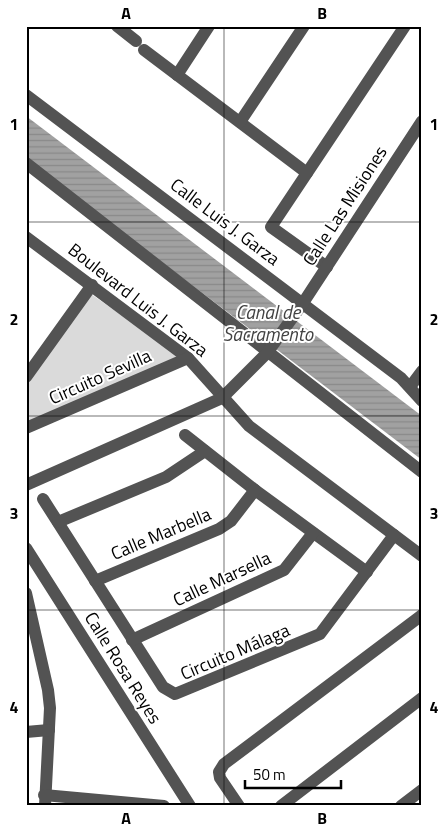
<svg xmlns="http://www.w3.org/2000/svg" width="448" height="832" font-family="'Titillium Web',sans-serif">
<style>
.green{fill:#dadada}
.water{fill:url(#water-rules)}
.lines{fill:none;stroke-linecap:round;stroke-linejoin:round}
.minor{stroke:#535353;stroke-width:12}
.grid{fill:none;stroke:#000;stroke-width:1;stroke-opacity:0.55}
.labels{text-anchor:middle;stroke-width:4;stroke-linejoin:round;paint-order:stroke}
.street-label{font-size:18px;fill:#000;stroke:#fff}
.water-label{font-size:19px;font-style:italic;fill:#424242;stroke:#fff}
.neatline{fill:none;stroke:#000;stroke-width:2}
.grid-label{font-size:16px;text-anchor:middle;font-weight:bold;fill:#000}
</style>
<defs>
<pattern id="water-rules" width="6" height="5" patternUnits="userSpaceOnUse" patternTransform="scale(1.25)"><rect width="6" height="5" fill="#a1a1a1"/><path d="M0 2.5h6" fill="none" stroke="#898989"/></pattern>
</defs>
<rect width="100%" height="100%" fill="#fff"/>
<!-- green -->
<polygon class="green" points="91,294 181,357 26,422 26,385"/>
<!-- water -->
<polygon class="water" points="26,116 422,416 422,460 26,159"/>
<g class="lines">
<!-- minor -->
<g class="minor">
<polyline points="117,26 136,41"/>
<polyline points="144,50 307,173"/>
<polyline points="177,75 209,26"/>
<polyline points="26,95 401,378 422,401"/>
<polyline points="240,122 304,26"/>
<polyline points="26,163 422,472"/>
<polyline points="26,237 188,358 249,426 422,556"/>
<polyline points="327,267 271,227 405,26"/>
<polyline points="26,377 92,285"/>
<polyline points="410,387 422,371"/>
<polyline points="26,428 188,358"/>
<polyline points="185,435 255,490 367,572"/>
<polyline points="26,485 222,398 267,353 303,303 422,121"/>
<polyline points="43,499 163,687 175,694 320,634 394,535"/>
<polyline points="58,522 166,477 205,451"/>
<polyline points="26,548 190,806"/>
<polyline points="95,581 219,529 231,521 255,490"/>
<polyline points="26,593 48,690 50,708 45,806"/>
<polyline points="132,640 284,570 313,533"/>
<polyline points="26,732 49,730"/>
<polyline points="44,795 164,806"/>
<polyline points="239,806 220,778 219,772 224,764 422,615"/>
<polyline points="281,806 422,698"/>
<polyline points="401,806 422,790"/>
</g>
</g>
<!-- grid -->
<path class="grid" d="M224,26V806M26,222H422M26,416H422M26,610H422"/>
<g class="labels">
<!-- street labels -->
<g class="street-label">
<text transform="translate(345 206) rotate(-57)" y="6">Calle Las Misiones</text>
<text transform="translate(225 222) rotate(37)" y="6">Calle Luis J. Garza</text>
<text transform="translate(138 300) rotate(38)" y="6">Boulevard Luis J. Garza</text>
<text transform="translate(100 377) rotate(-24)" y="6">Circuito Sevilla</text>
<text transform="translate(161 534) rotate(-23)" y="6">Calle Marbella</text>
<text transform="translate(222 579) rotate(-25)" y="6">Calle Marsella</text>
<text transform="translate(235 652) rotate(-23)" y="6">Circuito Málaga</text>
<text transform="translate(123 668) rotate(58)" y="6">Calle Rosa Reyes</text>
</g>
<!-- water labels -->
<g class="water-label">
<text x="268" y="319">Canal de<tspan x="268" dy="22">Sacramento</tspan></text>
</g>
</g>
<!-- border -->
<rect width="448" height="832" fill="none" stroke="#ffffff" stroke-width="55"/>
<!-- scale -->
<path d="M245 780v8h96v-8" fill="none" stroke="#000000" stroke-width="2.5"/>
<text x="253" y="780" font-size="15" fill="#000000" stroke="#ffffff" stroke-width="4" paint-order="stroke">50 m</text>
<rect x="28" y="28" width="392" height="776" class="neatline"/>
<g class="grid-label">
<text x="126" y="19">A</text>
<text x="322" y="19">B</text>
<text x="14" y="130">1</text>
<text x="434" y="130">1</text>
<text x="14" y="325">2</text>
<text x="434" y="325">2</text>
<text x="14" y="519">3</text>
<text x="434" y="519">3</text>
<text x="14" y="713">4</text>
<text x="434" y="713">4</text>
<text x="126" y="824">A</text>
<text x="322" y="824">B</text>
</g>
</svg>
